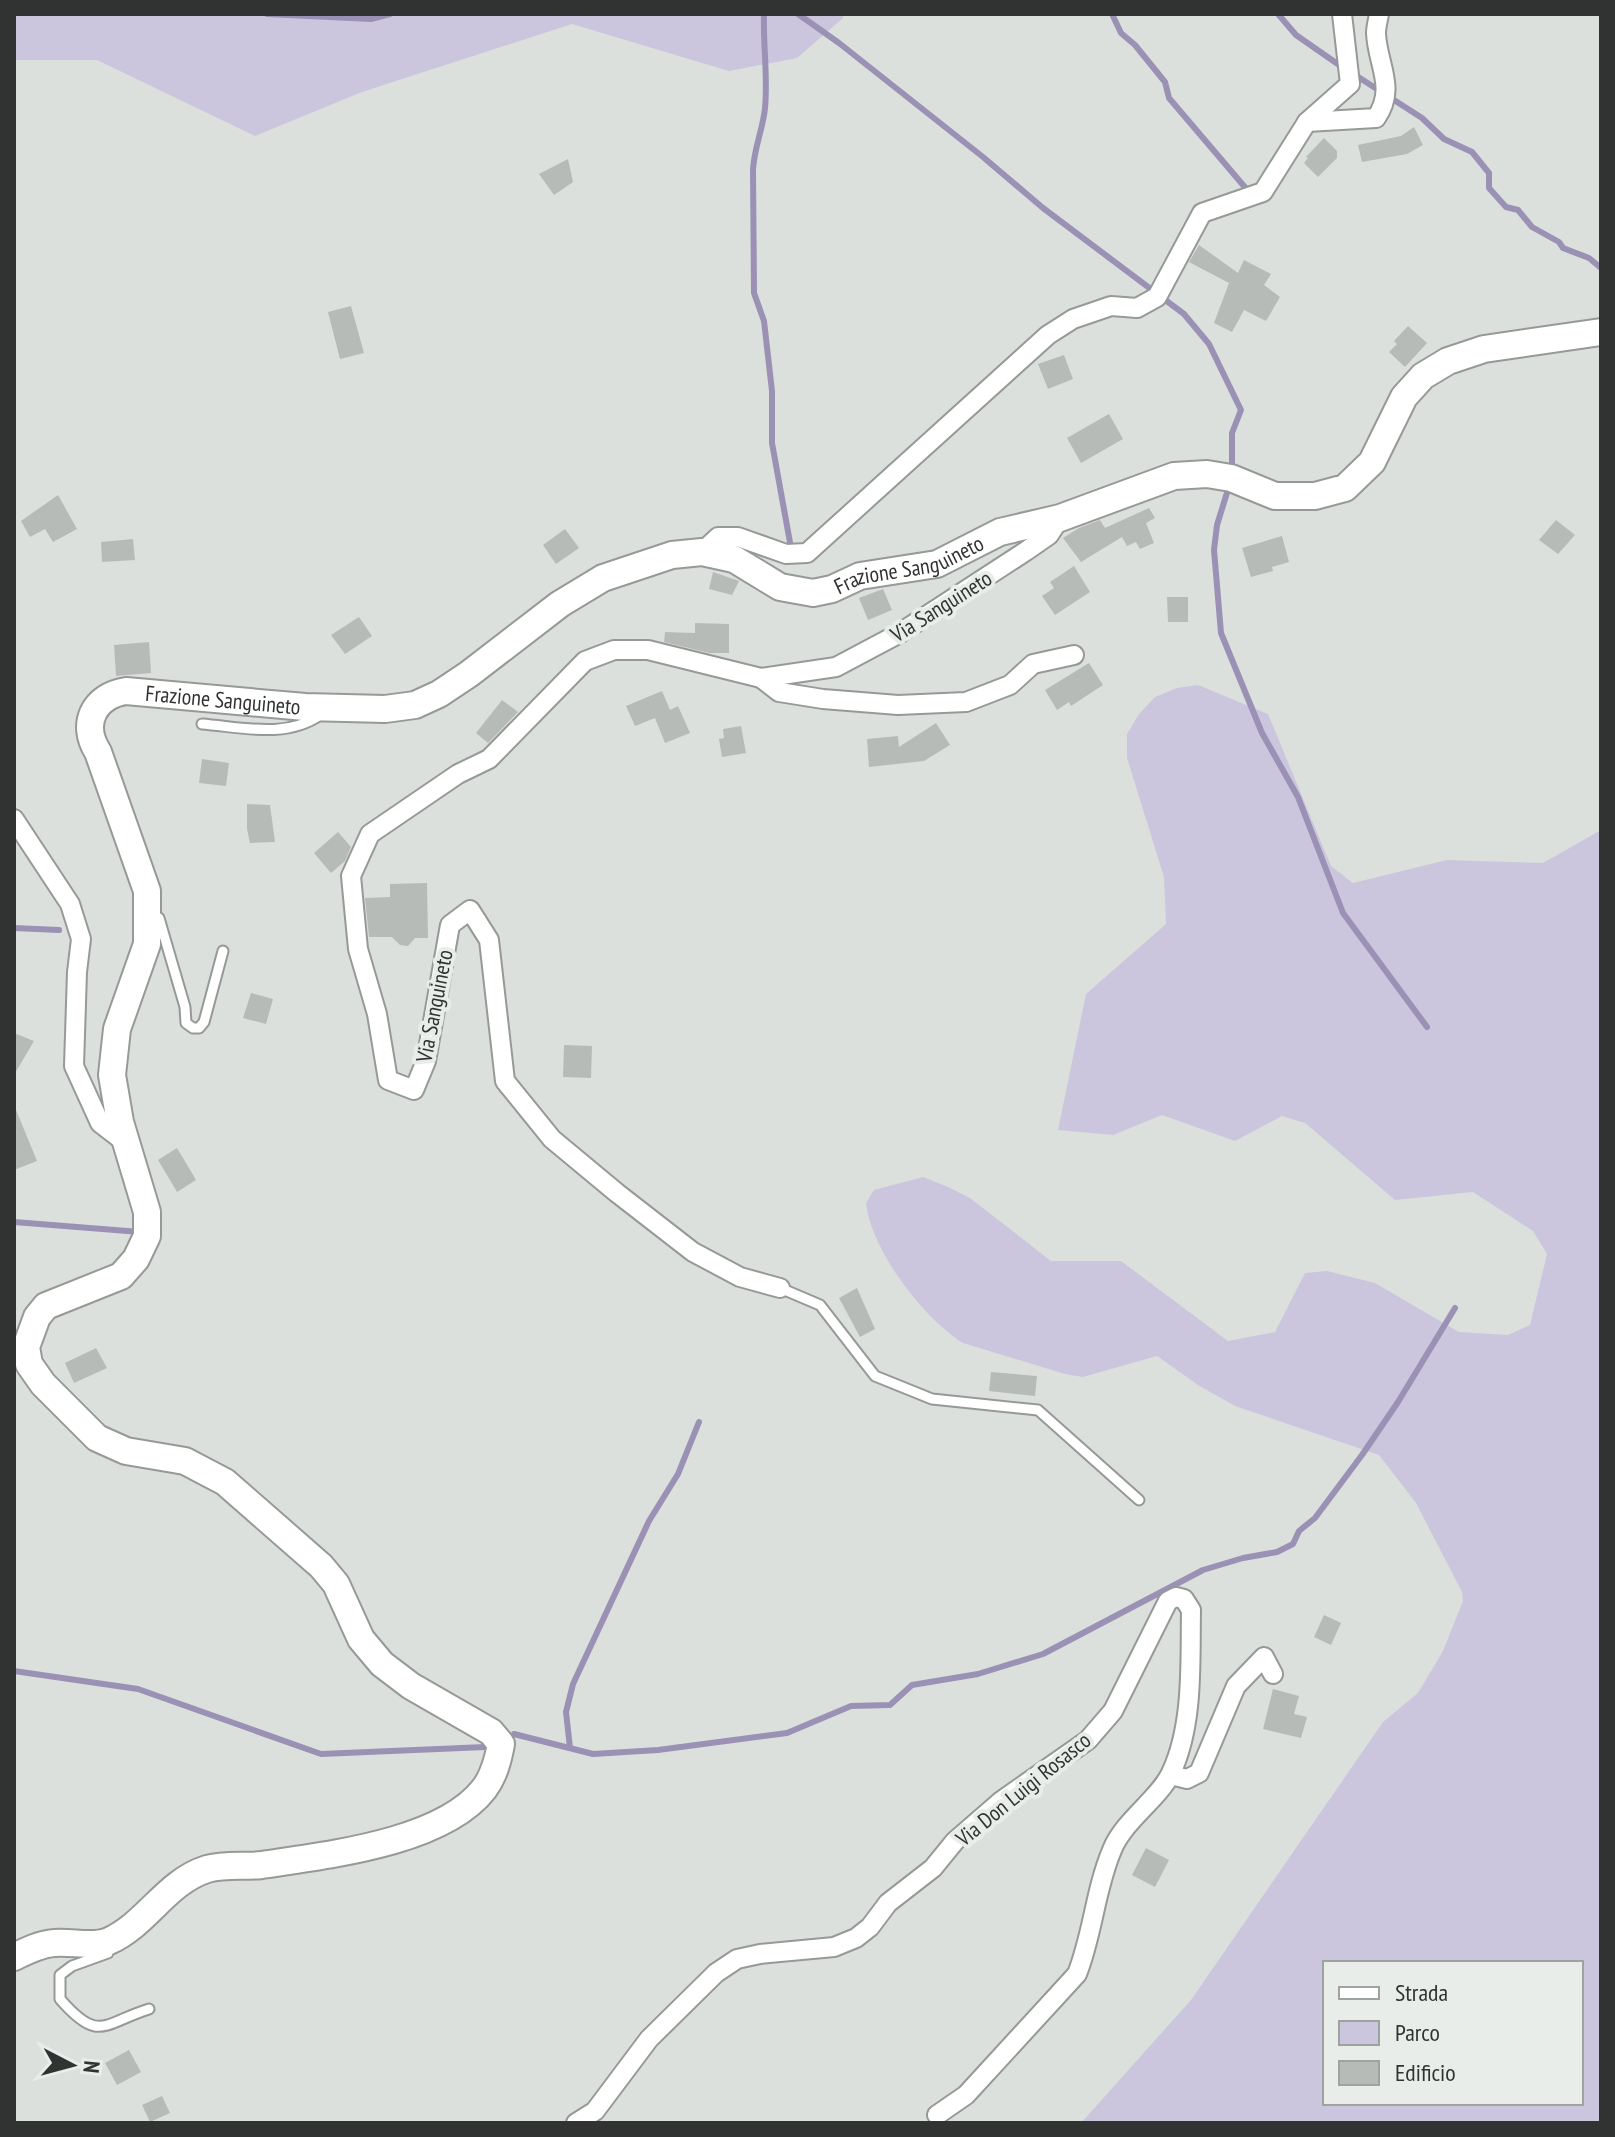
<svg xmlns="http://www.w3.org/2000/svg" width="1615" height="2137" font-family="'PT Sans Narrow',sans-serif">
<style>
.green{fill:#cbc6dd;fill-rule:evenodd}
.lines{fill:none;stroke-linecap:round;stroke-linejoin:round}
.stream{stroke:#9a91b5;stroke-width:6}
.building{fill:#b6bbb8}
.lane-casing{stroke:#959a97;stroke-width:13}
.street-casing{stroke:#959a97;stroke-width:22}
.secondary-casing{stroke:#959a97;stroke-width:30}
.lane{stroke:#fff;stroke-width:9}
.street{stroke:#fff;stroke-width:18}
.secondary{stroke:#fff;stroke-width:26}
.labels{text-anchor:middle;stroke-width:8;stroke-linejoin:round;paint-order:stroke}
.street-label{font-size:22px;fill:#313332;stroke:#e8edea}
</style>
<rect width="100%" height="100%" fill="#dbe0dd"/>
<!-- green -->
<g class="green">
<polygon points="14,14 843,14 843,18 797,58 729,71 572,24 362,92 255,136 97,60 14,60"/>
<path d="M1198,685L1268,714L1331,866L1353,883L1447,860L1543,863L1601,830V2123H1081L1191,2000L1383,1722L1418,1693L1443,1651L1463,1601L1462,1592L1416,1503L1379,1455L1235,1406L1198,1385L1157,1356L1083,1377L1065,1374L963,1343C923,1318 871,1250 866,1203L874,1190L923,1177L948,1187L970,1198L1051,1261H1121L1228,1341L1275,1332L1305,1273L1327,1271L1375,1283L1459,1332L1508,1335L1530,1325L1547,1254L1533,1231L1473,1192L1395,1200L1305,1123L1282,1116L1235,1141L1162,1115L1113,1135L1058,1130L1086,994L1166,924L1164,877L1127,758V734L1139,714L1155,697L1177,688ZM1325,1963H1581V2103H1325Z"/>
</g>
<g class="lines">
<!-- stream -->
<g class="stream">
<polyline points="267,14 371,19 390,14"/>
<path d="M764,14C763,46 768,77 765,108C763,129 754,148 753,170L754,293L764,321L772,391V443L791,548"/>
<polyline points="798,14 839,43 983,157 1043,208 1184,314 1209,344 1241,410 1232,433 1232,472"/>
<polyline points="1112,14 1121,33 1135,45 1165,82 1169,98 1249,192"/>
<polyline points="1278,14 1296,35 1342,67"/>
<polyline points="1352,73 1422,118 1444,139 1472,152 1489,173 1489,188 1506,207 1518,210 1532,227 1559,242 1563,248 1589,258 1601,268"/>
<polyline points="1230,483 1217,525 1214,550 1221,633 1262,733 1298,797 1343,913 1427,1027"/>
<polyline points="14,928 59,930"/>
<polyline points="14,1222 140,1232"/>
<polyline points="14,1671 138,1689 321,1754 485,1747"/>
<polyline points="514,1734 593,1754 658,1750 787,1733 851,1706 890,1705 912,1685 978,1674 1043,1654 1203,1570 1243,1558 1277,1552 1293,1544 1299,1531 1315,1518 1362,1455 1398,1402 1455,1308"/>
<polyline points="570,1748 566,1712 573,1684 649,1521 678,1474 699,1422"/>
</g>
</g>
<!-- building -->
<g class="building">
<polygon points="1414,127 1423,145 1407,154 1362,162 1358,145 1401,136"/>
<polygon points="1324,138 1337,151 1337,158 1318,177 1304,163 1308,158 1306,157"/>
<polygon points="568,159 573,182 554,195 539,174"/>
<polygon points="1199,245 1238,273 1244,260 1271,274 1264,285 1280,297 1266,321 1244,310 1232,332 1214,323 1229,283 1189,262"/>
<polygon points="351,306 364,353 340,359 328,312"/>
<polygon points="1408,326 1427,343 1405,367 1389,352 1397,344 1394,341"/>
<polygon points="1064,355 1073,379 1048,389 1038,364"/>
<polygon points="1109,414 1123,439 1081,463 1067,438"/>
<polygon points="58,495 77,529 53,542 45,529 30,537 21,521"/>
<polygon points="1149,508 1155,518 1146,523 1154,543 1140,549 1136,542 1127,546 1122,537 1081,562 1063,538 1079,528 1100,520 1105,528"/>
<polygon points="1556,520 1575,535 1558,554 1539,540"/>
<polygon points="565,529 579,548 556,564 543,545"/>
<polygon points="1282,536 1289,562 1272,567 1273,571 1251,577 1242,548"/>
<polygon points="133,539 135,560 102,562 101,542"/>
<polygon points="1074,566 1090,592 1055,615 1042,596 1054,588 1050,582"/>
<polygon points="713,572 739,581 732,595 709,589"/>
<polygon points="883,589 892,610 868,620 859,598"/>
<polygon points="1167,597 1188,597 1188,622 1168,622"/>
<polygon points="359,617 372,636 345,654 331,635"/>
<polygon points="695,623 729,624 729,653 709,653 664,642 665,632 695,633"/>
<polygon points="149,642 151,673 116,676 114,645"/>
<polygon points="1089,663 1103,685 1071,706 1069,702 1057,710 1045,690"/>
<polygon points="662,691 670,710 678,706 690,733 665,743 655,718 635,726 626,706"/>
<polygon points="502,700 518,712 488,743 476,733"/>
<polygon points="936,723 950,745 924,761 869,767 867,739 898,736 899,747"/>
<polygon points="741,726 746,753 722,757 719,739 724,738 723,729"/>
<polygon points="202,759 229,763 226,786 199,783"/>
<polygon points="247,804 270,805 275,842 250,843 247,829"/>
<polygon points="338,832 351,847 345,861 331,873 314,853"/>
<polygon points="427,883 428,938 415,938 408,946 400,945 392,937 369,937 365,898 390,897 390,884"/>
<polygon points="251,993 273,999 266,1024 243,1018"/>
<polygon points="14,1033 34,1041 14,1075"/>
<polygon points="564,1045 592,1046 591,1078 563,1077"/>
<polygon points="14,1105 37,1161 14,1170"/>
<polygon points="177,1148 196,1180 177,1192 158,1160"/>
<polygon points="857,1288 875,1329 860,1337 839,1298"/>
<polygon points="96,1348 107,1368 74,1383 65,1363"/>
<polygon points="991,1372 1037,1376 1035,1396 989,1391"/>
<polygon points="1324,1615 1341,1623 1331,1645 1314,1637"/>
<polygon points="1273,1689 1299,1696 1294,1714 1307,1717 1301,1738 1263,1729"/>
<polygon points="1146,1848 1169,1860 1155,1887 1132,1875"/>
<polygon points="129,2050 141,2072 117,2085 105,2063"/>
<polygon points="162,2096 170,2113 150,2122 142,2105"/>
</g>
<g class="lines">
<!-- lane casing -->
<g class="lane-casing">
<g id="lane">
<path d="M202,724C241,727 286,739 320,715"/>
<polyline points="151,912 159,918 185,1007 186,1023 193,1028 199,1028 204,1022 223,951"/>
<polyline points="780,1288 820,1305 875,1376 932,1399 1038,1410 1139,1500"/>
<path d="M108,1953L72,1966L60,1975V1999C99,2044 104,2023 149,2009"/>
</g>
</g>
<!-- street casing -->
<g class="street-casing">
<g id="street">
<polyline points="1307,122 1350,84 1342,14"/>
<path d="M702,552L718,537H738L786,554L807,553L1048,335L1073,319L1111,306L1137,308L1157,297L1202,213L1263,192L1307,122L1376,118C1397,88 1377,64 1376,33C1376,27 1378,20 1379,14"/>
<polyline points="761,678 779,692 823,699 898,705 966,702 1010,685 1033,664 1074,655"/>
<polyline points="14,819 70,904 81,939 77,972 74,1066 100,1123 126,1143"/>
<polyline points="780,1288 740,1277 693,1252 617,1193 552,1139 505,1081 489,940 470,910 450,925 426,1061 414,1090 388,1080 377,1014 358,949 351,876 370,834 458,774 489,759 585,661 614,650 648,650 761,678 836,667 900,633 1026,551 1049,535 1060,518"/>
<polyline points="1171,1775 1187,1779 1199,1773 1236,1686 1264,1657 1273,1674"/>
<path d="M576,2123L595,2111L649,2039L716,1973L737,1959L760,1954L834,1947L856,1938L870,1927L888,1903L933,1868L955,1841L1001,1801L1088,1740L1113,1711L1168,1601L1176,1597L1184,1599L1191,1610C1190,1662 1194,1724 1171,1773C1159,1799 1124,1820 1112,1850C1095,1890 1093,1934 1077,1974L966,2095L937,2115"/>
</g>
</g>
<!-- secondary casing -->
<g class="secondary-casing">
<g id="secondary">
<path id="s1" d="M14,1957C26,1951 40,1944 54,1943C72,1941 92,1948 109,1941C147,1924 166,1882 207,1869C224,1864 245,1867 262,1865C327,1855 442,1843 484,1789C494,1776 498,1760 501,1744L491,1732L411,1686L382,1664L361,1639L336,1584L321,1566L225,1482L185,1461L126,1451L97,1438L43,1384L29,1364L26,1347L37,1317L46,1306L121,1276L136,1259L147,1236V1212L120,1122L112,1075L117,1029L147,944V891L98,752C80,724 94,696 126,691L305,707L385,709L415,705L439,694L469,674L560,604L603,578L672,555L702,552L734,559L780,587L813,593L832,589L860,576L937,564L1000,532L1060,518L1174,476L1207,474L1231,478L1275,496H1315L1345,488L1372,462L1404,397L1423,376L1448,361L1484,349L1601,332"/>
</g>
</g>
<!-- lane -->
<use href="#lane" class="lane"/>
<!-- street -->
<use href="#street" class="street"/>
<!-- secondary -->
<use href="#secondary" class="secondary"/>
</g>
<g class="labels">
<!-- street labels -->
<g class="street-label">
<text dy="8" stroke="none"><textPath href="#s1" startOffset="2808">Frazione Sanguineto</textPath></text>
<text transform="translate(941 606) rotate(-32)" y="8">Via Sanguineto</text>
<text dy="8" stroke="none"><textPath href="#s1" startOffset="2064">Frazione Sanguineto</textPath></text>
<text transform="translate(434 1006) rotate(-79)" y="8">Via Sanguineto</text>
<text transform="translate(1023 1789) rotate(-39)" y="8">Via Don Luigi Rosasco</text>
</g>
</g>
<!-- border -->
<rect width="1615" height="2137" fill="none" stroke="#313332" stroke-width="32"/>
<!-- legend -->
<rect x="1323" y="1961" width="260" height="144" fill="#e8edea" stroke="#9fa3a0" stroke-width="2"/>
<rect x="1339" y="1987" width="40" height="12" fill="#ffffff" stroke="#9fa3a0" stroke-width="2"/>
<text x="1395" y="2001" font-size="24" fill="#313332">Strada</text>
<rect x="1339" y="2021" width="40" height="24" fill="#cbc6dd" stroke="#9fa3a0" stroke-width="2"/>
<text x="1395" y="2041" font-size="24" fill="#313332">Parco</text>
<rect x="1339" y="2061" width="40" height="24" fill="#b6bbb8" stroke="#9fa3a0" stroke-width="2"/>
<text x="1395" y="2081" font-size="24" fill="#313332">Edificio</text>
<!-- north arrow -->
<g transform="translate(72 2065) rotate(96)" stroke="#e8edea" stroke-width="6" paint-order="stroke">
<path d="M0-6L14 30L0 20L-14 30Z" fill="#313332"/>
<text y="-12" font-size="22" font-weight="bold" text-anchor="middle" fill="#313332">N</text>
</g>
</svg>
